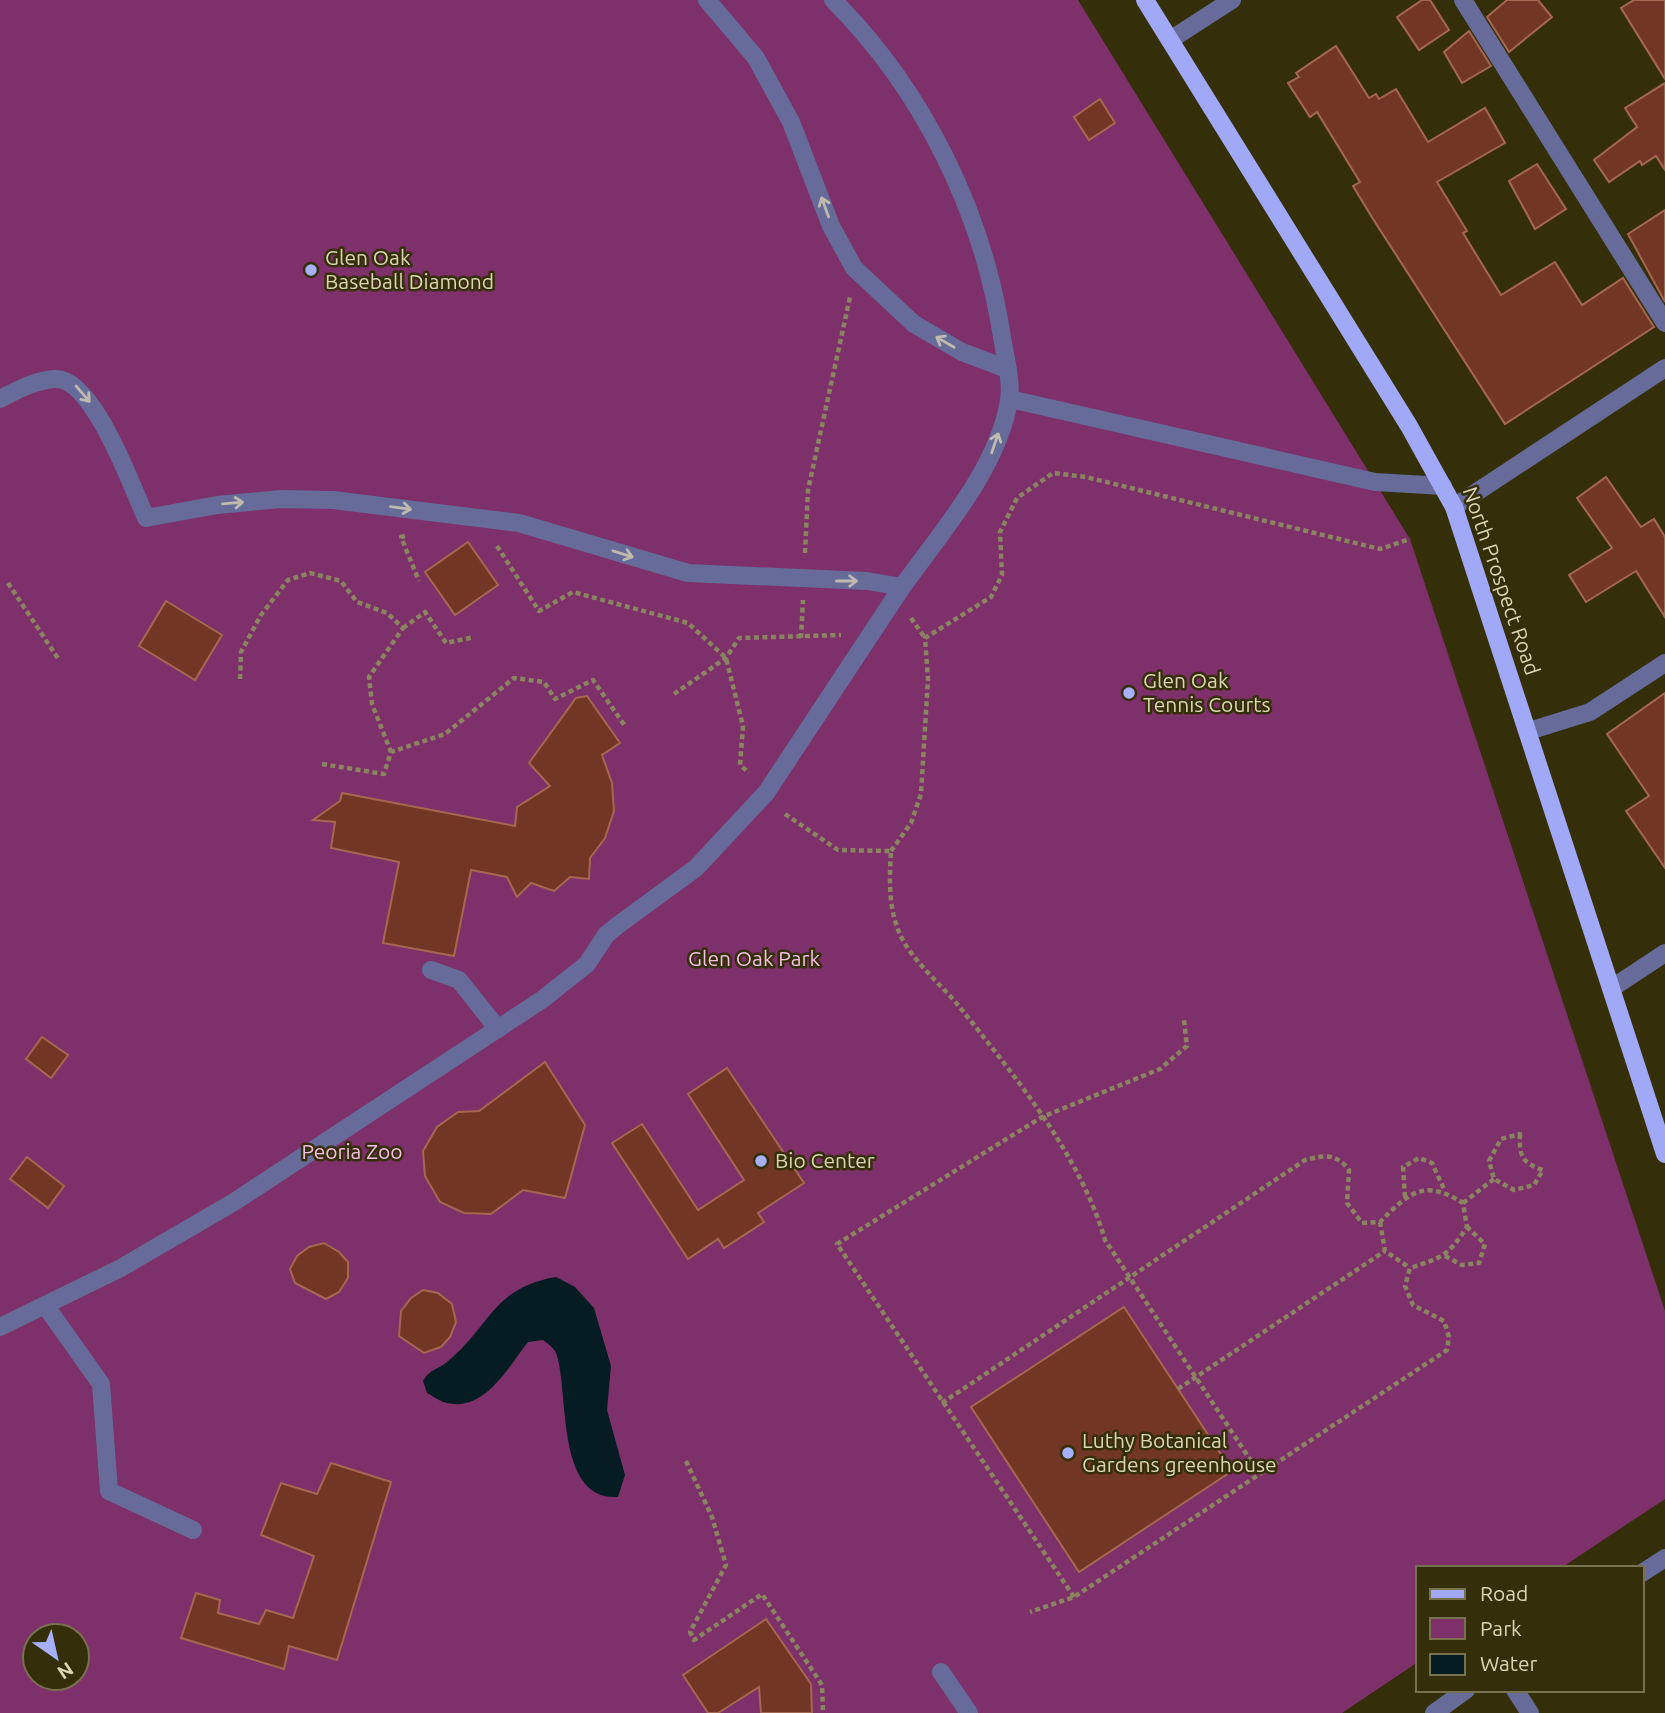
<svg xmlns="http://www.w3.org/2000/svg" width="1665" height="1713" font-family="Ubuntu,sans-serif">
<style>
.green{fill:#7d3069;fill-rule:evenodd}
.water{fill:#041c22}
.building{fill:#723724;stroke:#a66751;stroke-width:2}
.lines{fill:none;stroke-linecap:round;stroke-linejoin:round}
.path{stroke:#8a8461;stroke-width:4.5;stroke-dasharray:5 3.5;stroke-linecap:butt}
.minor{stroke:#666b9a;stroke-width:18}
.major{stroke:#a1a9f7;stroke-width:18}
.oneway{stroke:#bebaae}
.poi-dot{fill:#a8b0fc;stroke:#342e09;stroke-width:2.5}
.labels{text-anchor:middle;stroke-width:5;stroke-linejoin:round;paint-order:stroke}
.poi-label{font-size:21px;fill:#dbd5b4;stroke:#342e09;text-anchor:start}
.street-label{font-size:21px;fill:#dbd5b4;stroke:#342e09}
.park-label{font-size:21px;fill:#f5bfe3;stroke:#342e09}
</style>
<rect width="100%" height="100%" fill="#342e09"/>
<!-- green -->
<path class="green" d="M0,0H1078L1410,539L1665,1311V1499L1561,1568H1418V1662L1342,1713H0ZM35,1636H77V1678H35Z"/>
<!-- water -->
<path class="water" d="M556,1277L575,1287L594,1308L611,1366L607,1410L625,1475L618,1497C556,1501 569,1396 557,1356C556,1349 548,1344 543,1340L528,1342C509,1366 485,1412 447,1403C441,1402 433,1396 427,1393L423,1381C430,1369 437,1370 447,1362C491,1326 492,1288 556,1277Z"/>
<!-- building -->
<g class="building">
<polygon points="1422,0 1430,0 1449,30 1419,50 1397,17"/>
<polygon points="1507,0 1538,0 1552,17 1509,52 1487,17"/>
<polygon points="1634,0 1665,0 1665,79 1621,8"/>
<polygon points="1469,31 1491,66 1462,83 1444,52"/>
<polygon points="1336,46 1369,98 1376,94 1379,99 1396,89 1428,142 1485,108 1505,143 1437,182 1467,231 1463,233 1501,295 1555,262 1582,305 1623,278 1654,327 1505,424 1373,219 1353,186 1360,182 1317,112 1310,117 1288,83 1299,77 1296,73"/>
<polygon points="1665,83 1665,170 1656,156 1642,165 1640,161 1609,182 1594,160 1637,127 1625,108"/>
<polygon points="1100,99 1115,123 1089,140 1074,117"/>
<polygon points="1537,164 1566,209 1535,229 1509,181"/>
<polygon points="1665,210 1665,302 1628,234"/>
<polygon points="1606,477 1641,527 1654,519 1665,537 1665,617 1636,571 1586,602 1569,575 1612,548 1577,498"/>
<polygon points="468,542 498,585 455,615 425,572"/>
<polygon points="166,601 222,635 195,680 139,646"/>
<polygon points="1665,693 1665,868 1626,811 1649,796 1607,734"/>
<polygon points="587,696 620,743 602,755 612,783 614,811 605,838 590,858 589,879 570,877 554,891 531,883 517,897 507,877 471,870 454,956 383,943 399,862 331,848 335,822 313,820 340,801 342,793 515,826 517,807 550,786 529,763 576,698"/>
<polygon points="42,1037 68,1055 51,1078 26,1059"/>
<polygon points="545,1062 585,1125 565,1198 523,1190 491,1214 464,1213 440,1202 425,1176 423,1151 437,1127 458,1112 479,1111"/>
<polygon points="727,1068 804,1183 758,1213 764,1222 724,1248 718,1239 688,1259 612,1143 642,1124 698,1210 744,1180 688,1094"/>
<polygon points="27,1157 64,1186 48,1208 10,1179"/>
<polygon points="324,1243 339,1252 348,1262 348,1278 339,1292 326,1299 295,1283 290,1269 297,1256 309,1247"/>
<polygon points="423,1290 438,1293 452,1304 456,1322 450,1337 441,1347 424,1353 399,1336 401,1311 411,1298"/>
<polygon points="1124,1307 1232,1471 1079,1572 971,1407"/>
<polygon points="331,1463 391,1482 337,1660 289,1646 284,1669 181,1638 196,1593 220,1600 218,1613 259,1624 266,1610 293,1618 314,1556 261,1535 281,1483 317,1494"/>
<polygon points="766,1619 811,1684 812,1713 761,1713 759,1687 718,1713 708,1713 683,1675"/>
</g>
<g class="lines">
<!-- path -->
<g class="path">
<polyline points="405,536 401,537 419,581"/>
<polyline points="497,546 539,611 573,592 688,623 726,658 743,726 740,765 749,773"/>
<polyline points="805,553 808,490 850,297"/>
<polyline points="8,583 59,660"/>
<polyline points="911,618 925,638"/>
<polyline points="403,628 425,612 446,643 474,637"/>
<polyline points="801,638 803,600"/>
<polyline points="240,679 241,652 261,615 288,580 310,573 341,581 357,602 387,613 403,628 369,677 372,704 391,752"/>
<polyline points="674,694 726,658 739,638 841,635"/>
<polyline points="322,764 384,774 391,752 445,734 514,678 544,682 555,699 593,680 625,726"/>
<path d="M785,814L838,850L891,851C889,883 888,915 905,944C919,966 941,985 958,1005C1013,1074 1080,1154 1105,1240L1259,1473"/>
<polyline points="891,851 911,823 921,794 928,679 925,638 991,597 1002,575 1000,532 1017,498 1053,473 1086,477 1380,549 1410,539"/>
<path d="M1520,1134C1519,1156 1522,1163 1543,1170L1534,1185L1514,1190L1494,1179L1489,1161L1501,1139Z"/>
<polyline points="1405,1197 1403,1167 1419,1158 1432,1163 1445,1191"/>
<polyline points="1463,1203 1494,1179"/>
<polyline points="1380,1222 1385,1251 1410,1268"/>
<polyline points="1445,1256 1462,1265 1479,1263 1485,1244 1467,1227"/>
<polyline points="1178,1389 1385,1251"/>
<path d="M942,1403L1305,1160C1325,1155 1336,1153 1349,1170L1347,1203L1362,1223L1380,1222C1409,1193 1423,1178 1463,1203L1467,1227C1448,1256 1443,1257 1410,1268L1405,1286L1413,1305L1444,1321L1449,1337L1447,1350L1074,1597L1030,1612"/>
<polyline points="686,1461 712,1517 726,1565 690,1632 694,1640 762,1594 822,1685 823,1713"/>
<polyline points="1074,1597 837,1244 1042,1117 1160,1069 1187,1046 1184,1020"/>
</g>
<!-- minor -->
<g class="minor">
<polyline points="707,0 756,58 791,122 831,226 854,268 914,324 962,352 1007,369"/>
<polyline points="1463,0 1665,323"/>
<polyline points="1170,40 1232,0"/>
<path d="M0,399C17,390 36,380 55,379C93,377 132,487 146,518L217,505L281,499L333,500L519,523L688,573L867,581L902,587C940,534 999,467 1009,400C1012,381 1005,356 1002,337C983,212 923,90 833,0"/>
<polyline points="1010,399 1375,482 1443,486"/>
<polyline points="1454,507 1665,368"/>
<polyline points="1529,731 1590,712 1665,663"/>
<polyline points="431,970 459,980 498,1029"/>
<polyline points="1612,988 1665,953"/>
<polyline points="45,1305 101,1384 109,1491 193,1530"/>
<polyline points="0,1327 119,1269 234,1202 543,999 587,964 606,935 618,925 696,868 766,793 902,587"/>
<polyline points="1642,1573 1665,1558"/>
<polyline points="941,1672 969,1713"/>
<polyline points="1515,1690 1530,1713"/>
<polyline points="1434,1713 1466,1690"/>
</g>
<!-- major -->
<polyline class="major" points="1145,0 1409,426 1454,507 1665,1154"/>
</g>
<!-- one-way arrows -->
<defs><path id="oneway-shaft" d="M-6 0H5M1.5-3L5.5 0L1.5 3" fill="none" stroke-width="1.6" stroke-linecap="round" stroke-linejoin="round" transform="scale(1.75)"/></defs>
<g class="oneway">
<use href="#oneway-shaft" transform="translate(825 207) rotate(-110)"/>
<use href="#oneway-shaft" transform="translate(945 342) rotate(-150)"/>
<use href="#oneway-shaft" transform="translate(83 394) rotate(49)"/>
<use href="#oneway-shaft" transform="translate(995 443) rotate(-71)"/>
<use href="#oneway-shaft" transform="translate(233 503) rotate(-5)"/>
<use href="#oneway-shaft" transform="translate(401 508) rotate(7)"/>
<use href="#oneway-shaft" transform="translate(623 554) rotate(17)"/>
<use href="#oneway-shaft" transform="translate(847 581)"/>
</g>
<!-- markers -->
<g class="poi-dot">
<circle cx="311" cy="270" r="7"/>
<circle cx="1129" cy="693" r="7"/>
<circle cx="761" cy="1161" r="7"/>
<circle cx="1068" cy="1453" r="7"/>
</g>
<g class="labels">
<!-- poi labels -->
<g class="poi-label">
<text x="325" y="265">Glen Oak<tspan x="325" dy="24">Baseball Diamond</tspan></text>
<text x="1143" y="688">Glen Oak<tspan x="1143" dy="24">Tennis Courts</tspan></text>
<text x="775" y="1168">Bio Center</text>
<text x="1082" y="1448">Luthy Botanical<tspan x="1082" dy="24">Gardens greenhouse</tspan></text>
</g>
<!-- street labels -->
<g class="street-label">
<text transform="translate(1501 581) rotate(71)" y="7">North Prospect Road</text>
</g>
<!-- park labels -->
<g class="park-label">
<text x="754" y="966">Glen Oak Park</text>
<text x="352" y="1159">Peoria Zoo</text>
</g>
</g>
<!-- legend -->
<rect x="1416" y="1566" width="228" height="126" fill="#342e09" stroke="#77714d" stroke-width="2"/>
<rect x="1430" y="1589" width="35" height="10" fill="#a1a9f7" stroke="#77714d" stroke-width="2"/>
<text x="1480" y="1601" font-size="21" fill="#dbd5b4">Road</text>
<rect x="1430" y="1618" width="35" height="21" fill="#7d3069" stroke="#77714d" stroke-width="2"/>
<text x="1480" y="1636" font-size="21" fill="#dbd5b4">Park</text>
<rect x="1430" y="1654" width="35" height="21" fill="#041c22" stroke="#77714d" stroke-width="2"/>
<text x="1480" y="1671" font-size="21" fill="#dbd5b4">Water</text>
<!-- north arrow -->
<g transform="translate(56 1657) rotate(146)"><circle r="33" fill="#342e09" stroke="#77714d" stroke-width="2"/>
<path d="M0-5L12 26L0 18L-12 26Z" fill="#a8b0fc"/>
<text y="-10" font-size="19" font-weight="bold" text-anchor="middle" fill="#dbd5b4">N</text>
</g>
</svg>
